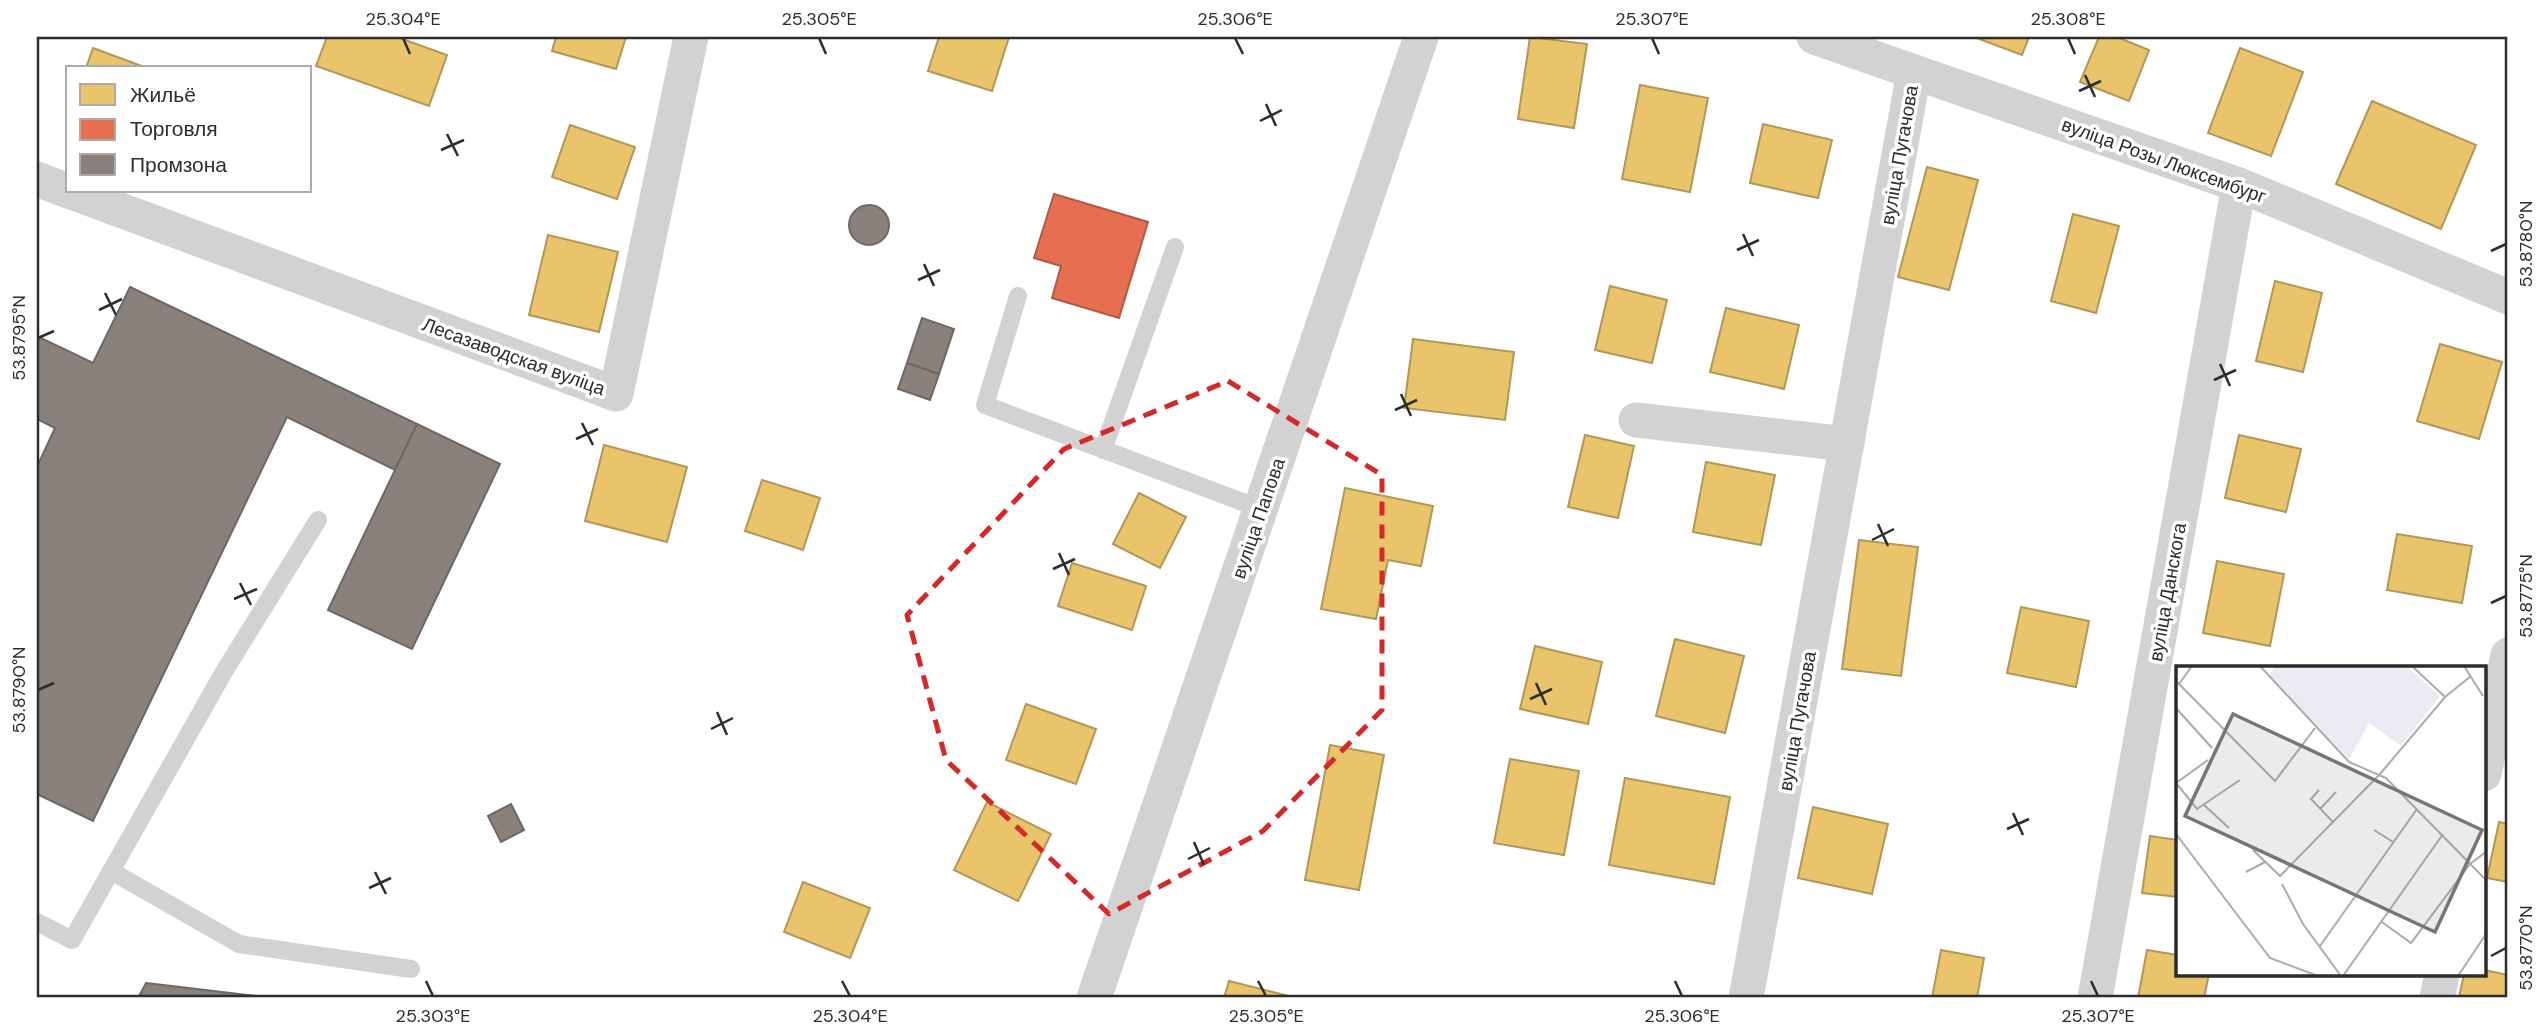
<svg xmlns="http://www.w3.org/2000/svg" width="2545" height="1035" font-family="'DM Sans',sans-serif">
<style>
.homes{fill:#e9c46a;stroke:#b19758;stroke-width:2}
.shops{fill:#e76f51;stroke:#af5b46;stroke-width:2}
.industry{fill:#8a817c;stroke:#6e6864;stroke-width:2}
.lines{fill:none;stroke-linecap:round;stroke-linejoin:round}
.service{stroke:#d2d2d2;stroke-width:18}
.minor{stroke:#d2d2d2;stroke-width:35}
.marked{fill:none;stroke:#d62828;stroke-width:5;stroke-dasharray:14 9;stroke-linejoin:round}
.ticks{fill:none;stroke:#2d2d2d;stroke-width:2.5}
.labels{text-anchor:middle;stroke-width:7;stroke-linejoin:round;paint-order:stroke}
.street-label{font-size:19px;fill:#2d2d2d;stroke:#fff}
.inset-road{fill:none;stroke:#ababab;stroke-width:2}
.view{fill:#767676;fill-opacity:0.15;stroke:#767676;stroke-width:3.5}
.inset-edge{fill:none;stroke:#2d2d2d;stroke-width:3.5}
.neatline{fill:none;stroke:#2d2d2d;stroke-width:2.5}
.ticks-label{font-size:18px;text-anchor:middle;fill:#2d2d2d}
</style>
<rect width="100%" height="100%" fill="#fff"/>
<!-- homes -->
<g class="homes">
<polygon points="327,37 397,37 447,55 429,106 316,66"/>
<polygon points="556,37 626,37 616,69 552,51"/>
<polygon points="939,37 1009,37 992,91 928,71"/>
<polygon points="1530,37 1587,44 1574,128 1518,119"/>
<polygon points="1974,37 2029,37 2022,55"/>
<polygon points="2099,37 2117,37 2149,50 2129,101 2080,82"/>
<polygon points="93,48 147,68 86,68"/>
<polygon points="2240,48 2303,72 2271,156 2208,133"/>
<polygon points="1640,85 1708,98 1690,192 1622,179"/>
<polygon points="2372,101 2476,145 2441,229 2336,184"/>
<polygon points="1763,124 1832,140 1818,198 1750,183"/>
<polygon points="570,125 635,147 617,199 552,177"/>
<polygon points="1927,167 1978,180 1949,290 1898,277"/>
<polygon points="2073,214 2119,226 2096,313 2051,301"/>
<polygon points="548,235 618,252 599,332 529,315"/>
<polygon points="2275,281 2322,293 2303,372 2256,361"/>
<polygon points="1610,286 1667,300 1652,363 1595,350"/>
<polygon points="1726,308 1799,325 1784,389 1710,372"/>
<polygon points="1413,339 1514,352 1505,420 1404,408"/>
<polygon points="2440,344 2502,362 2479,439 2417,421"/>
<polygon points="1585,435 1634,446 1618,518 1568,507"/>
<polygon points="2239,435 2301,449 2286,512 2225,498"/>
<polygon points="604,445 687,467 667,542 585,521"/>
<polygon points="1706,462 1775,475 1761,545 1693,532"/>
<polygon points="762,480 820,498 803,550 745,531"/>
<polygon points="1345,488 1433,506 1421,566 1388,560 1376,619 1321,609"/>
<polygon points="1139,493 1186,517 1160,568 1113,544"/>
<polygon points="2397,534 2472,546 2462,603 2387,590"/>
<polygon points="1859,540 1918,547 1901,676 1842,669"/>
<polygon points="2217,561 2284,574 2270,646 2203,633"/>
<polygon points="1072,563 1146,586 1132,630 1058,606"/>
<polygon points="2021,607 2089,621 2076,687 2007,673"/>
<polygon points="1675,639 1744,656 1725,733 1656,716"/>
<polygon points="1535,646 1602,662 1588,724 1520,709"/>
<polygon points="1026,704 1096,729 1076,784 1006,760"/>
<polygon points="1330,745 1384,755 1359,890 1305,880"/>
<polygon points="1510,759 1579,771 1564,855 1494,843"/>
<polygon points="1625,778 1730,797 1714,884 1609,865"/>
<polygon points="987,802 1051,834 1018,901 954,870"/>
<polygon points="1813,807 1888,824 1872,894 1798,878"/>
<polygon points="2499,822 2508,824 2508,882 2487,878"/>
<polygon points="2150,836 2178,840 2178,897 2142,893"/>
<polygon points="803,882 870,908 850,958 784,932"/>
<polygon points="1941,950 1984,958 1977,998 1932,998"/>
<polygon points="2147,950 2178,955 2178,974 2209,974 2204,998 2138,998"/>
<polygon points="2484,970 2508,975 2508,998 2459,998 2464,974 2484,974"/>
<polygon points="1229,981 1297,998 1224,998"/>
</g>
<!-- shops -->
<polygon class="shops" points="1054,194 1148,222 1119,318 1052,298 1061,266 1034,258"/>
<!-- industry -->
<g class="industry">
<circle cx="869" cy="225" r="20"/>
<polygon points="130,287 417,424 395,470 287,417 93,821 37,794 37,467 55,428 37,419 37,336 93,363"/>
<polygon points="922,318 954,329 939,374 907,363"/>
<polygon points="907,363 939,374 930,400 898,389"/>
<polygon points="417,424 500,464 412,649 328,610"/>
<polygon points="511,804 524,830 501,842 488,816"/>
<polygon points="146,983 272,998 138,998"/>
</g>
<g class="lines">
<!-- service -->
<g class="service">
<polyline points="1018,296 985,405 1261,509"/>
<polyline points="1103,450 1175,247"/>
<polyline points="111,871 239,944 411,969"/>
<polyline points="37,922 72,940 225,670 318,520"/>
</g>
<!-- minor -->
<g class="minor">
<polyline points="1814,37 2239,185 2508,297"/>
<polyline points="37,179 68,191"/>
<polyline points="69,191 616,394 691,37"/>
<polyline points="1636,420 1847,444"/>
<polyline points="2484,774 2508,655"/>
<polyline points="1094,998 1421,37"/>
<polyline points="1746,998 1914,72"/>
<polyline points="2095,998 2239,185"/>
<polyline points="2437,998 2442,974"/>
</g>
</g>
<!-- marked area -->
<path class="marked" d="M1228,381L1382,475V710L1263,831L1109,914L946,760L907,615L1064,449Z"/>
<!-- ticks -->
<path class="ticks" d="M403,38L410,54M819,38L826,54M1235,38L1243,54M1652,38L1659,54M2068,38L2075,54M2085,75L2095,97M2079,91L2101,81M1266,104L1276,126M1260,121L1282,110M447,134L458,156M441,150L464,140M1743,234L1753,256M1737,250L1759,240M2491,251L2506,244M924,264L934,286M918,280L940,270M105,293L116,315M99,310L122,299M38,338L54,331M2220,364L2230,386M2214,380L2236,370M1401,394L1411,416M1395,410L1417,400M582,423L593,445M576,439L598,429M1878,524L1888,546M1872,540L1894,529M1059,553L1069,575M1053,569L1075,559M240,583L251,605M234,599L257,589M2491,603L2506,596M1536,683L1546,705M38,690L54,683M1530,699L1552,689M717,712L727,735M711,729L733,718M2013,813L2023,835M2007,829L2029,819M1194,842L1204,865M1188,859L1210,848M375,872L386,894M369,888L391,878M2491,956L2506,948M426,981L433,996M842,981L850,996M1258,981L1266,996M1675,981L1682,996M2091,981L2098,996"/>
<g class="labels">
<!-- street labels -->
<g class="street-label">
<text transform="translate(1899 155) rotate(-80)" y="7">вуліца Пугачова</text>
<text transform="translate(2164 160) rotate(20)" y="7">вуліца Розы Люксембург</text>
<text transform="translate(514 356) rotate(20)" y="7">Лесазаводская вуліца</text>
<text transform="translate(1258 518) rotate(-71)" y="7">вуліца Папова</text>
<text transform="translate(2167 592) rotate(-80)" y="7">вуліца Данскога</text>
<text transform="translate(1797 721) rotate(-80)" y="7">вуліца Пугачова</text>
</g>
</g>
<!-- overview -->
<g transform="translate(2176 666)">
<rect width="310" height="310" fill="#fff"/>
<path d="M100,0H230L264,30L225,80L193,57L173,94L93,9Z" fill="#ebebf4"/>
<path class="inset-road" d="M84,0L173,96L210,112L310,214M236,0L269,31M288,0L307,30M0,15L99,115L139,62M3,18L16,0M0,42L36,82M0,117L21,143L64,114M0,117L32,94M143,124L135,133L157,156M28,139L53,162M144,143L160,126M198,164L217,176M0,168L94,292L142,310M77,184L104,210L204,108L269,31L295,10M70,206L89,196M106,218L127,258L165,310M206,256L235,277L294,198L310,186M144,280L241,143M167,310L267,168M282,310L310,268"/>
<path class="view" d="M57,48L306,164L259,266L9,150Z"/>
<rect width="310" height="310" class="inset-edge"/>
</g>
<!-- border -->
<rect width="2545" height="1035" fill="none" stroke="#ffffff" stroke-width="77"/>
<!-- legend -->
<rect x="66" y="66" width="245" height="126" fill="#ffffff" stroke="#ababab" stroke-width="2"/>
<rect x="80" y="84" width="35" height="21" fill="#e9c46a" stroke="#ababab" stroke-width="2"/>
<text x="130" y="102" font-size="21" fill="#2d2d2d">Жильё</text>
<rect x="80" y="119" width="35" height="21" fill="#e76f51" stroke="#ababab" stroke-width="2"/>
<text x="130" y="136" font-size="21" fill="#2d2d2d">Торговля</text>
<rect x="80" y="154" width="35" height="21" fill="#8a817c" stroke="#ababab" stroke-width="2"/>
<text x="130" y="172" font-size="21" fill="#2d2d2d">Промзона</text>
<rect x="38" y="38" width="2468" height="958" class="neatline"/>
<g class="ticks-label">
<text x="403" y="25">25.304°E</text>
<text x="819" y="25">25.305°E</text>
<text x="1235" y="25">25.306°E</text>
<text x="1652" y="25">25.307°E</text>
<text x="2068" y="25">25.308°E</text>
<text transform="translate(2526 244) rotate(-90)" y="6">53.8780°N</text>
<text transform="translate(19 338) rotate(-90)" y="6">53.8795°N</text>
<text transform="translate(2526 596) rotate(-90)" y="6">53.8775°N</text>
<text transform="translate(19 690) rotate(-90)" y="6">53.8790°N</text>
<text transform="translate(2526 948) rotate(-90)" y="6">53.8770°N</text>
<text x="433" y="1022">25.303°E</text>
<text x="850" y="1022">25.304°E</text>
<text x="1266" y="1022">25.305°E</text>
<text x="1682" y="1022">25.306°E</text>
<text x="2098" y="1022">25.307°E</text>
</g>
</svg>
